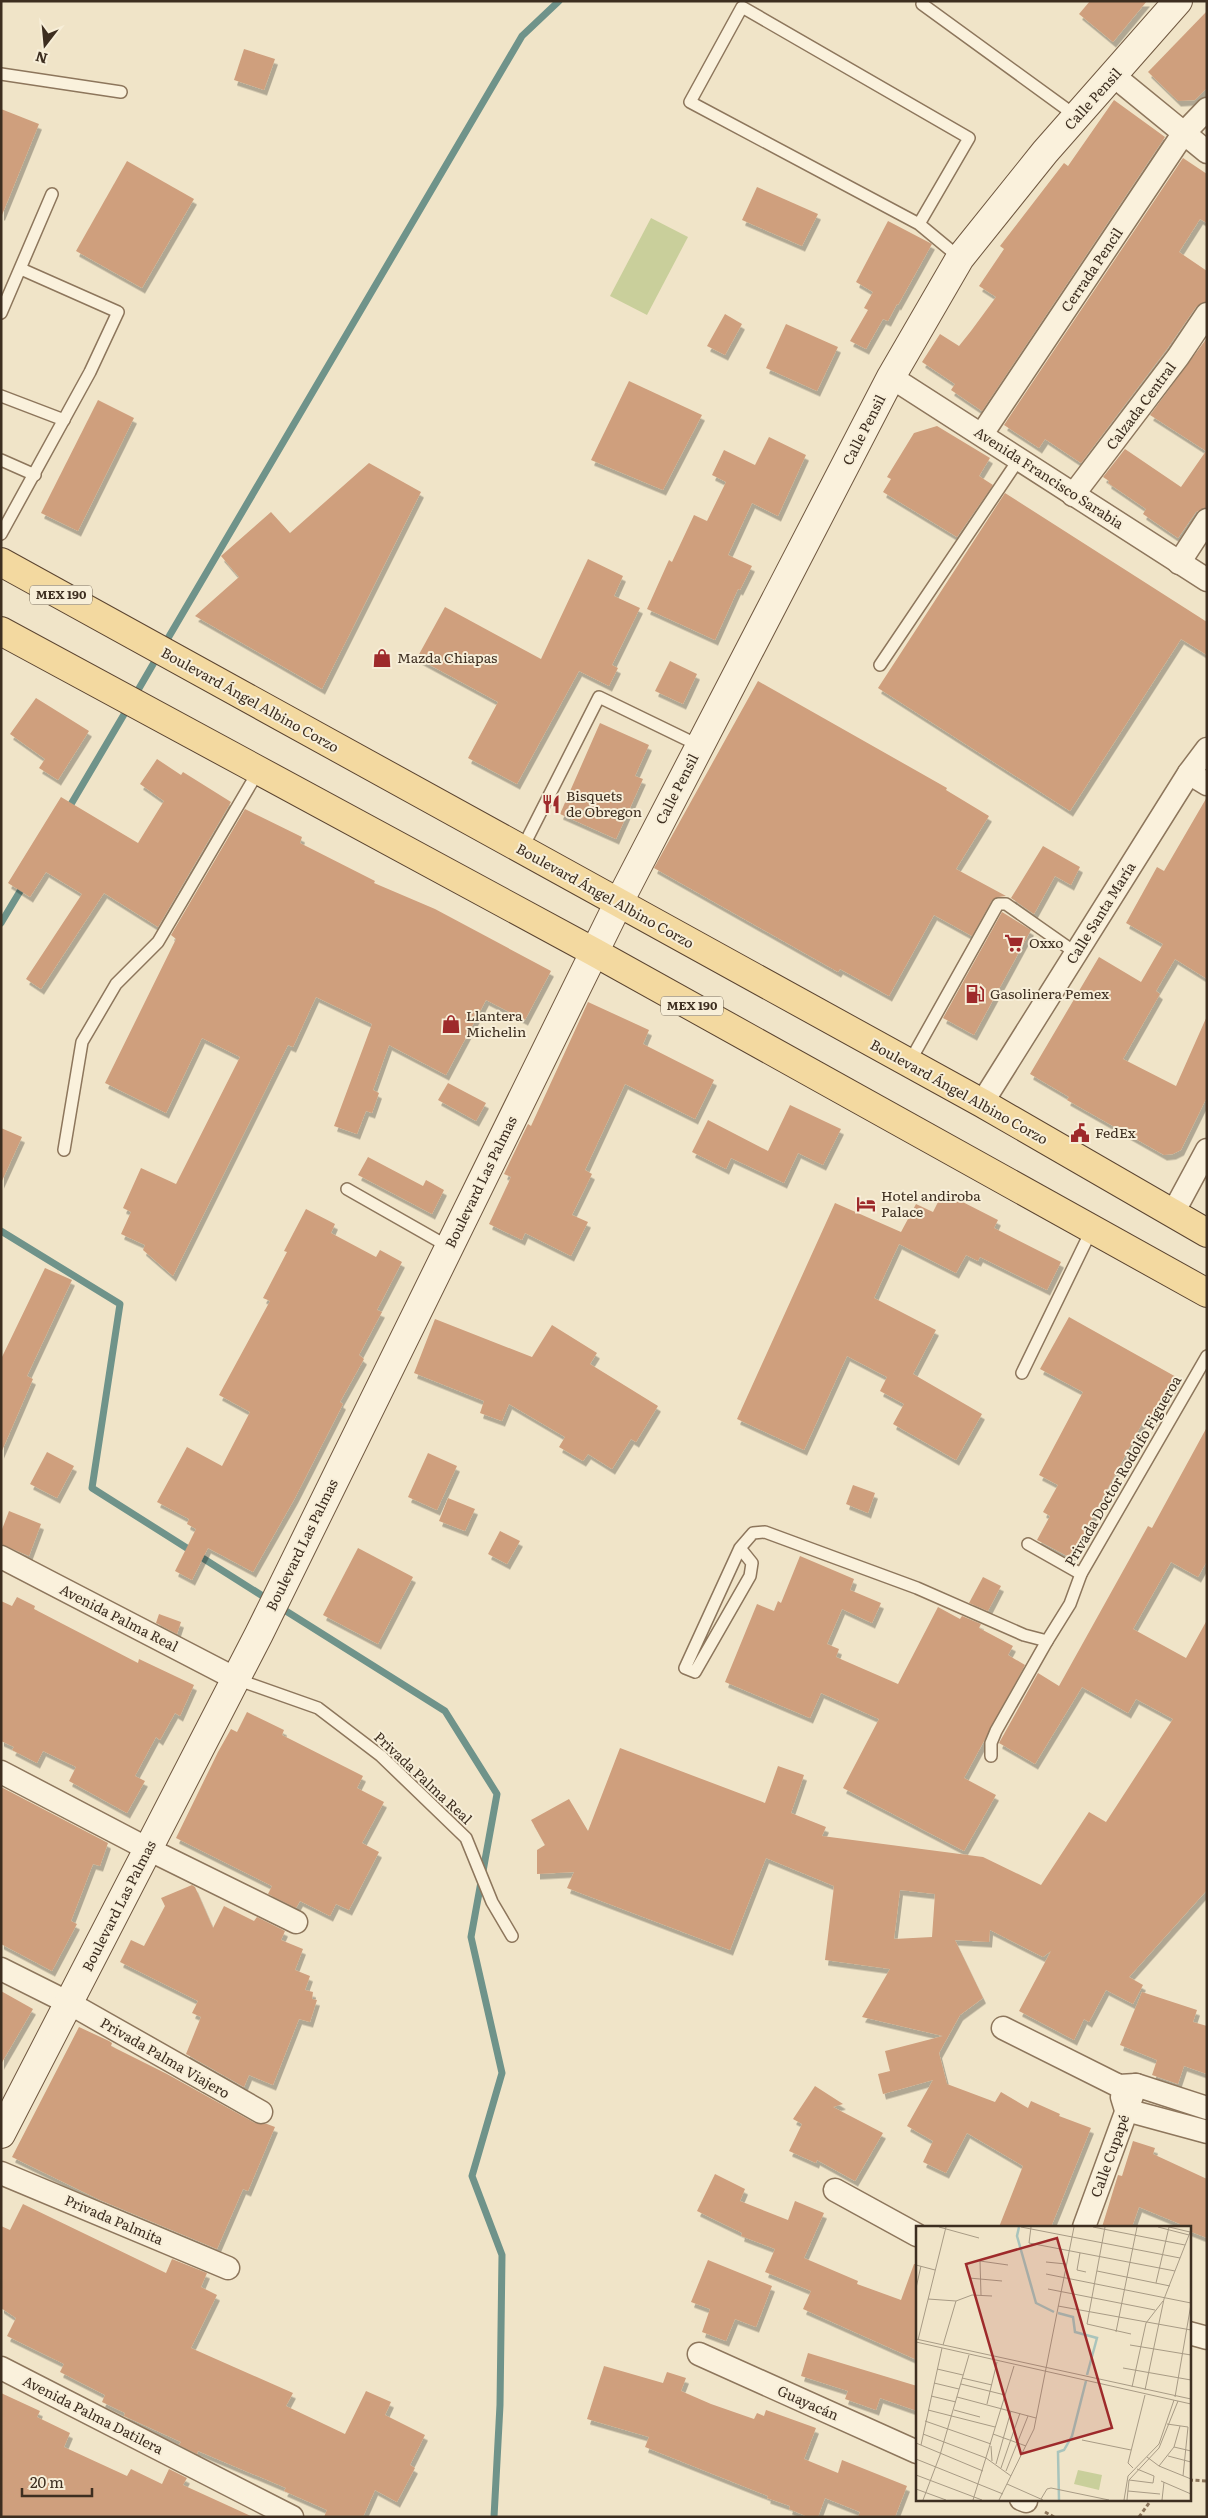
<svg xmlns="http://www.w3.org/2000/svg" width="1208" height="2518" font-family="Literata,serif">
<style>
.green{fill:#c9cf9b}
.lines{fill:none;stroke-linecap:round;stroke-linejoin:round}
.stream{stroke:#6f938a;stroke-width:7}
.building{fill:#cf9f7d;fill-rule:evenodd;filter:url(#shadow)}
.service-casing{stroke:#8d765c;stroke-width:14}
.minor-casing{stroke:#8d765c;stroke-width:25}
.secondary-casing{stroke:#6f573f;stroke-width:30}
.primary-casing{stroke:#5b4430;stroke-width:30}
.path{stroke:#8d765c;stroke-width:3;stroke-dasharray:4 2.5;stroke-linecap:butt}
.service{stroke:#faf1dc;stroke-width:11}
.minor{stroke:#faf1dc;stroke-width:22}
.secondary{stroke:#faf1dc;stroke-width:28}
.primary{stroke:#f3d9a0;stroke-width:28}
.labels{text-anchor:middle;stroke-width:4;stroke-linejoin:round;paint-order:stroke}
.shield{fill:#f7eed8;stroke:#756857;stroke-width:1}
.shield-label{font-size:12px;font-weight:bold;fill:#3d2e20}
.street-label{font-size:14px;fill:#3d2e20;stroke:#f7eed8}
.poi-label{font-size:14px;fill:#3d2e20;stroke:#f7eed8;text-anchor:start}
.inset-river{fill:none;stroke:#a9c4bc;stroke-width:2.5}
.inset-road{fill:none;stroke:#a89b85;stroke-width:1}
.view{fill:#9e2a2b;fill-opacity:0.15;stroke:#9e2a2b;stroke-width:2.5}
.inset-edge{fill:none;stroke:#3d2e20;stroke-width:2.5}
</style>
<defs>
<filter id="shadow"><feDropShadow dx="3" dy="5.5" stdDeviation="0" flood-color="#0004"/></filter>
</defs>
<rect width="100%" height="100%" fill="#f0e4c8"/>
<!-- green -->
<polygon class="green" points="651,218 688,237 647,315 610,296"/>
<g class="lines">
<!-- stream -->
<g class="stream">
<polyline points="164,645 522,36 559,1"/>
<polyline points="134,697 159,654"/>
<polyline points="67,811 129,706"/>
<polyline points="1,923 25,883"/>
<polyline points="1,1231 120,1304 92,1488 269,1600"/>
<polyline points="278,1606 445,1711 497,1794 471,1937 502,2073 472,2176 502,2255 500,2405 494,2517"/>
</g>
</g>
<!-- building -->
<g class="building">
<polygon points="1090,1 1147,1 1113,42 1079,14"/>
<polygon points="1207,11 1207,88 1195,100 1178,101 1148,72"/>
<polygon points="244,49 275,59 264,90 234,80"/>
<polygon points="1114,100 1165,137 982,411 951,390 955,384 922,362 940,334 959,346 971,331 996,297 979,286 1004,249 1000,246 1064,163 1068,166"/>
<polygon points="1,109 39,124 2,215 1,215"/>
<polygon points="1183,158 1207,174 1207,223 1200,219 1179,252 1207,271 1207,301 1196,307 1167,349 1081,463 1045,439 1039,448 1004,425"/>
<polygon points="127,161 194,199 142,288 76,251"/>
<polygon points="757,187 818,214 802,246 742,220"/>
<polygon points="888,221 932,244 898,305 897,304 888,321 883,319 866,349 850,341 868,310 864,308 873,292 856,282"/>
<polygon points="725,314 742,324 725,355 707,346"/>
<polygon points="786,324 838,347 817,391 766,368"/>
<polygon points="1207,338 1207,507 1196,512 1178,538 1143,514 1146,509 1108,483 1109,481 1103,477 1125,449 1181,487 1206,451 1150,415"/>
<polygon points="629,381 702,415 663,490 591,460"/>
<polygon points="98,400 134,418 78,531 41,513"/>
<polygon points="937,426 990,458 979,476 993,485 957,537 883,492 891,479 887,477 914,433"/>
<polygon points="769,437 806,455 778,516 752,503 728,555 752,566 740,590 738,589 715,640 647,609 669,560 672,562 694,515 707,521 726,482 712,475 724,450 755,465"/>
<polygon points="369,463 421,492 322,689 195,616 239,577 221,556 271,512 290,533"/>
<polygon points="1005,493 1207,622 1207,655 1181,639 1070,811 878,688"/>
<polygon points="588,559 623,576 614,596 640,608 612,665 618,668 609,686 579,671 517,784 468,758 498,702 417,658 445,607 541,659"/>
<polygon points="670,661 697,674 683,704 655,691"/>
<polygon points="758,681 947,788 946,790 989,816 956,869 1006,896 998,897 992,900 972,936 934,915 889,996 840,969 838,972 654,868"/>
<polygon points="36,698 89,731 58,780 39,768 45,759 10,734"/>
<polygon points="600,723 649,745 635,776 643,779 616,839 560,814"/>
<polygon points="157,759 181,775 183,772 231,802 158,927 104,893 41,989 26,979 82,894 46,872 30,897 8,883 61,797 138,843 164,801 140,784"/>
<polygon points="1207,797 1207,979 1175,959 1156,991 1160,994 1123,1059 1176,1086 1207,1016 1207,1097 1181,1150 1173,1154 1164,1155 1067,1100 1069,1097 1030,1074 1099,957 1141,982 1163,944 1126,923 1157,867 1164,871"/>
<polygon points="245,809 302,837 300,843 375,881 374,883 435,909 551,971 525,1020 486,1000 446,1075 389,1045 373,1090 379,1093 372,1113 366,1111 357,1134 334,1126 372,1024 316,997 293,1047 288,1045 173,1276 143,1250 145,1245 121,1234 131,1212 123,1208 141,1168 176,1184 240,1057 202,1038 166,1113 105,1083 176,939 171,935"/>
<polygon points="1043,846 1080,867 1071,885 1055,876 1034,914 1011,898"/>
<polygon points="1002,912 1031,930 974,1035 943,1018"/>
<polygon points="588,1002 649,1030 643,1044 714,1080 695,1119 625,1084 585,1170 592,1174 572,1215 588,1222 571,1256 525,1233 522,1240 489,1224 511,1177 504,1174 528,1124 531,1126"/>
<polygon points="448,1083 486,1103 476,1121 438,1100"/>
<polygon points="790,1105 841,1129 823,1165 798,1153 784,1183 731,1158 726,1169 692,1152 708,1120 768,1151"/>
<polygon points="1,1128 22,1137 1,1183"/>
<polygon points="368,1157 423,1186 426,1180 444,1190 432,1214 358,1175"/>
<polygon points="943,1192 998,1220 994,1228 1061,1262 1047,1290 980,1257 978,1261 966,1255 956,1273 899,1244 874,1298 936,1330 913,1374 982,1414 956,1460 893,1424 904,1404 880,1391 887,1377 847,1356 804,1450 737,1419 835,1203 901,1232 916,1204 933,1212"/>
<polygon points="306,1209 335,1224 331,1233 376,1257 380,1250 402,1262 377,1310 382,1312 359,1355 364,1359 340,1402 343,1404 295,1498 253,1572 208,1548 192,1580 175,1571 196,1529 187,1524 189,1519 157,1502 187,1447 222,1466 250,1412 219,1395 270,1301 263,1298 287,1252 284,1251"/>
<polygon points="45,1268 72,1280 27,1376 33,1379 1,1453 1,1359"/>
<polygon points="1069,1317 1178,1378 1153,1421 1146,1416 1071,1558 1037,1540 1050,1516 1043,1512 1058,1485 1039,1475 1083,1392 1040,1369"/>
<polygon points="435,1319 532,1357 552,1325 597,1353 590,1364 658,1406 636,1442 631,1439 612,1469 588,1454 583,1461 559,1447 565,1437 509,1404 502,1421 480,1413 484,1401 414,1373"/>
<path d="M1207,1427V1561L1198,1577L1171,1562L1133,1629L1186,1658L1207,1620V1890L1129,1977L1143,1985L1133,2004L1106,1990L1089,2022L1084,2019L1074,2040L1019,2011L1051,1951L1043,1957L990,1930L989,1942L955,1940L983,1998L960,2015L939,2053L947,2084L995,2102L1001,2092L1028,2108L1031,2101L1060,2114L1059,2116L1091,2128L1051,2227H999L1023,2166L967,2133L946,2173L923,2162L933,2141L907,2126L933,2080L883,2094L878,2074L890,2071L885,2051L943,2036L862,2017L890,1969L825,1960L834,1886L766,1858L730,1950L567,1888L574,1872L537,1874V1850L545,1845L531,1820L569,1799L588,1831L620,1748L765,1803L778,1766L804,1775L791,1813L826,1827L822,1836L983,1857L1041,1885L1089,1812L1106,1822L1173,1719L1136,1699L1128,1713L1082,1687L1035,1764L999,1743L1038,1673L1059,1686L1148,1526L1152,1528ZM900,1890L935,1894L932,1937L894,1939Z"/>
<polygon points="47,1452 74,1466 57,1498 30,1484"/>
<polygon points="428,1453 457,1466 437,1510 408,1497"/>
<polygon points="853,1485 875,1493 868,1513 846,1504"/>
<polygon points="448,1498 475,1509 465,1531 439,1521"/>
<polygon points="9,1511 41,1524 29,1556 1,1544 1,1532"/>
<polygon points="500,1531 520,1541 507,1564 488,1554"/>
<polygon points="358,1548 413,1577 378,1644 323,1615"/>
<polygon points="800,1556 854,1579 850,1590 881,1603 872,1623 842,1609 827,1644 839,1649 836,1657 898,1684 938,1607 960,1619 962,1616 981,1624 979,1628 1013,1646 1008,1655 1025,1665 964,1778 996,1795 964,1851 843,1788 879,1719 821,1693 810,1718 725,1682 757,1604 774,1611 778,1601 781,1603"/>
<polygon points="983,1577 1001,1586 988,1611 969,1603"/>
<polygon points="17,1597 35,1606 34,1609 138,1663 139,1659 194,1685 180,1716 175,1713 160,1740 156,1737 135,1776 145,1781 127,1813 69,1781 76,1767 43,1751 37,1763 12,1750 14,1747 1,1741 1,1601 12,1606"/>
<polygon points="159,1614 181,1622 177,1634 156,1623"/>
<polygon points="247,1712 284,1730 282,1735 363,1776 357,1788 384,1802 362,1843 379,1852 349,1910 336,1904 330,1916 300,1901 296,1908 268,1894 272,1886 176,1838 218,1752 231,1729 237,1732"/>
<polygon points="1,1787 108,1843 100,1866 93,1864 71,1921 77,1924 52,1971 1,1944"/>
<polygon points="192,1885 195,1887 213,1928 224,1906 254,1921 257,1917 285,1931 281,1940 303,1949 295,1970 310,1976 305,1990 313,1992 312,1999 317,2000 310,2022 299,2019 273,2085 249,2075 244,2087 186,2054 201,2017 192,2013 198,2001 120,1962 131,1940 144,1946 165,1906 161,1898"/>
<polygon points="1,1991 33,2009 1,2064"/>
<polygon points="1142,1992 1197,2010 1193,2022 1207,2026 1207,2074 1184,2066 1178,2084 1152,2075 1157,2060 1120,2045"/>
<polygon points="79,2027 109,2041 112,2043 111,2046 167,2074 255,2123 267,2124 275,2127 248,2191 243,2189 217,2249 100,2200 12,2157"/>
<polygon points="815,2086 843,2104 833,2107 883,2133 855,2181 817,2160 816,2163 789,2151 802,2124 793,2119"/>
<polygon points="1133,2141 1155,2148 1153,2154 1207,2179 1207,2238 1189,2231 1189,2227 1180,2227 1180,2224 1139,2207 1132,2227 1102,2227 1118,2175 1122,2176"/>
<polygon points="715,2174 745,2189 740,2201 788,2220 795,2201 824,2213 804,2258 858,2281 857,2284 901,2300 914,2264 917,2264 917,2360 803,2309 811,2291 765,2272 775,2249 741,2236 742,2233 697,2211"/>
<polygon points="23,2204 166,2273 172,2259 207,2273 201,2287 217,2295 191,2348 293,2393 286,2406 345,2434 366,2391 391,2402 385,2415 425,2435 410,2465 415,2468 397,2502 375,2490 363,2517 324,2517 327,2510 284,2491 286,2488 198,2451 197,2454 179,2445 181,2442 124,2416 125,2413 102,2402 105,2395 60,2372 64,2364 7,2336 16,2318 1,2308 1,2226 10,2230"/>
<polygon points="708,2260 772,2286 756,2327 735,2319 726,2341 702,2332 710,2309 691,2302"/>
<polygon points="808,2353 917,2386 917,2411 880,2398 876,2410 845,2399 848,2391 801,2376"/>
<polygon points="604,2366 663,2383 667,2372 686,2378 681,2391 711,2404 754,2419 757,2413 764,2416 766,2410 816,2428 804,2459 838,2473 842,2460 907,2486 895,2517 858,2517 860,2512 825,2498 818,2517 808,2517 789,2509 790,2506 767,2498 768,2496 645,2447 649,2437 587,2419"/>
<polygon points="1,2393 40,2411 37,2417 70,2433 64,2447 127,2476 131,2469 162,2484 169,2469 187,2478 183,2485 253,2517 1,2517"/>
</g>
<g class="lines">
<!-- service casing -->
<g class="service-casing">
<g id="service">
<polyline points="922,4 1076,116"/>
<polyline points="1,74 121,92"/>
<polyline points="919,224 969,138 742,7 690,102 919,224 960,258"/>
<polyline points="1,313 52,194"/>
<polyline points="1,396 64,420"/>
<polyline points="1,460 35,475"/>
<polyline points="1,534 90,372 118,312 21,269"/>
<polyline points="880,665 1019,459"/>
<polyline points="522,849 599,697 700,746"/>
<polyline points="909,1063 998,904 1006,904 1076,953"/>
<polyline points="64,1150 82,1042 116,984 158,942 259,770"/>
<polyline points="347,1189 449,1247"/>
<polyline points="1022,1373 1092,1229"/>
<polyline points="1028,1544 1081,1574"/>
<polyline points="740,1548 752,1563 750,1576 695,1672 685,1668 740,1548 753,1533 765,1532 917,1588 1024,1635 1047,1641 1070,1604 1081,1574 1207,1356"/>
<polyline points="236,1679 318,1708 381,1756 466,1838 492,1902 512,1936"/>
<polyline points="991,1756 991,1743 996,1731 1047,1641"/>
</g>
</g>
<!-- minor casing -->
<g class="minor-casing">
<g id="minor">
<polyline points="1114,76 1207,152"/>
<polyline points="891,377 1207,580"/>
<polyline points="982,434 1183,134 1207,109"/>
<polyline points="1073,495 1178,357 1207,314"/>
<polyline points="1179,563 1207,520"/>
<polyline points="1189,773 1207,784"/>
<polyline points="982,1103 1189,773 1207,749"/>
<polyline points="1173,1213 1207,1150"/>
<polyline points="1,1557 236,1679"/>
<polyline points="1,1772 148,1849 296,1922"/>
<polyline points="1,1969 69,2003 261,2112"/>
<polyline points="1003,2028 1119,2086 1136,2085 1207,2108"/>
<polyline points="1122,2097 1126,2110 1207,2132"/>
<polyline points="1,2173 228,2268"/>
<polyline points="835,2190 917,2235"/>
<polyline points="1084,2227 1136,2085"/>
<polyline points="1189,2333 1207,2338"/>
<polyline points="699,2354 917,2452"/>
<polyline points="1,2368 292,2517"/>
<polyline points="1021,2499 1026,2501 1026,2499"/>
</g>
</g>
<!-- secondary casing -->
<g class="secondary-casing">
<polyline id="secondary" points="1,2134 259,1634 618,904 891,377 960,258 1045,152 1178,1"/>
</g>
<!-- primary casing -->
<g class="primary-casing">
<g id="primary">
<polyline points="1,562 982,1103 1207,1233"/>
<polyline points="1,631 594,952 1207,1293"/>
</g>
</g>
<!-- path -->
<g class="path">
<polyline points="1189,2480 1207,2481"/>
<polyline points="1045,2512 1054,2517"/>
<polyline points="1139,2517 1152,2499"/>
</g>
<!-- service -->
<use href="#service" class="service"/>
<!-- minor -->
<use href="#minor" class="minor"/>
<!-- secondary -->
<use href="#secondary" class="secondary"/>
<!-- primary -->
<use href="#primary" class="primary"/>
</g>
<!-- icons -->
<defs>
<g id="shop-bare" transform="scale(1.5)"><path d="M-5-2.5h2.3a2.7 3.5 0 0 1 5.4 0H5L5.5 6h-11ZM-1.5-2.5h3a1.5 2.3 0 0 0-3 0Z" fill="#9e2a2b" stroke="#f7eed8" stroke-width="2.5" paint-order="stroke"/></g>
<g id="restaurant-bare" transform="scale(1.5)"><path d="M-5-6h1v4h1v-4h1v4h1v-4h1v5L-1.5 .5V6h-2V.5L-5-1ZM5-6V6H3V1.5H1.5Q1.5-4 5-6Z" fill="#9e2a2b" stroke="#f7eed8" stroke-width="2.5" paint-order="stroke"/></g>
<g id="supermarket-bare" transform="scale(1.5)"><path d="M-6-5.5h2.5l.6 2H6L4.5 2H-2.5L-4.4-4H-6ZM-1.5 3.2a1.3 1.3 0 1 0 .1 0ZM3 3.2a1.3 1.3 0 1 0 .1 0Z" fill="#9e2a2b" stroke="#f7eed8" stroke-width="2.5" paint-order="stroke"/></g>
<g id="fuel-bare" transform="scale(1.5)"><path d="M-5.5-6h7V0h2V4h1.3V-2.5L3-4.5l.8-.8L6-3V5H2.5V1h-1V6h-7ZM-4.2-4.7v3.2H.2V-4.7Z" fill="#9e2a2b" stroke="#f7eed8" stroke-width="2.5" paint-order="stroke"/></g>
<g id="civic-bare" transform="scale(1.5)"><path d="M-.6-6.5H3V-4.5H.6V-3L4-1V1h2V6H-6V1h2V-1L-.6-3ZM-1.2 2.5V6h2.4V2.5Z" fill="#9e2a2b" stroke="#f7eed8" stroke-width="2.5" paint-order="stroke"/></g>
<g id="hotel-bare" transform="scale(1.5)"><path d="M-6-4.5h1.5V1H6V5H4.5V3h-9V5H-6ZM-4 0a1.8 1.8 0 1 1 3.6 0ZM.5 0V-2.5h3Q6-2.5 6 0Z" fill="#9e2a2b" stroke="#f7eed8" stroke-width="2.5" paint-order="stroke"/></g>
</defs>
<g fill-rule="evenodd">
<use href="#shop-bare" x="382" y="658"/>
<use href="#restaurant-bare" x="551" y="804"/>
<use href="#supermarket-bare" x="1014" y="943"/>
<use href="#fuel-bare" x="975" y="994"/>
<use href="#shop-bare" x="451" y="1024"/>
<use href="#civic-bare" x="1080" y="1133"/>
<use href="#hotel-bare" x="866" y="1204"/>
</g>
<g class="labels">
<!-- shield labels -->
<g class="shield">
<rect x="30" y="585.5" width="62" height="19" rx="4"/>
<rect x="661" y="996.5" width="62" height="19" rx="4"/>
</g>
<g class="shield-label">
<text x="61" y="599">MEX 190</text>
<text x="692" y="1010">MEX 190</text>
</g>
<!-- street labels -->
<g class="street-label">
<text transform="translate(1093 99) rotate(-48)" y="5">Calle Pensil</text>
<text transform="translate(1092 270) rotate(-56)" y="5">Cerrada Pencil</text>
<text transform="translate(1141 406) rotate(-53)" y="5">Calzada Central</text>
<text transform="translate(864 430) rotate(-63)" y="5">Calle Pensil</text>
<text transform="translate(1049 478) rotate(33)" y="5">Avenida Francisco Sarabia</text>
<text transform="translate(250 700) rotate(29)" y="5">Boulevard Ángel Albino Corzo</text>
<text transform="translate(677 789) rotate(-63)" y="5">Calle Pensil</text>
<text transform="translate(605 896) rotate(29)" y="5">Boulevard Ángel Albino Corzo</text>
<text transform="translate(1101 913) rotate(-58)" y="5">Calle Santa María</text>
<text transform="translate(959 1092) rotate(29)" y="5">Boulevard Ángel Albino Corzo</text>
<text transform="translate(481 1182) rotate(-64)" y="5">Boulevard Las Palmas</text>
<text transform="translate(1123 1471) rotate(-60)" y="5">Privada Doctor Rodolfo Figueroa</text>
<text transform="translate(302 1545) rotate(-64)" y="5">Boulevard Las Palmas</text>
<text transform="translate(119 1618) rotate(27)" y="5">Avenida Palma Real</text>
<text transform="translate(423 1778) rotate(43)" y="5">Privada Palma Real</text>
<text transform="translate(119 1906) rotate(-63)" y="5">Boulevard Las Palmas</text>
<text transform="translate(165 2058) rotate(30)" y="5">Privada Palma Viajero</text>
<text transform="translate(1110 2156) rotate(-70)" y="5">Calle Cupapé</text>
<text transform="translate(114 2220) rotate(23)" y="5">Privada Palmita</text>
<text transform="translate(808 2403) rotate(24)" y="5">Guayacán</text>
<text transform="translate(93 2415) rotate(27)" y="5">Avenida Palma Datilera</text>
</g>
<!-- poi labels -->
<g class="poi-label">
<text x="397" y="663">Mazda Chiapas</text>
<text x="566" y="801">Bisquets<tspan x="566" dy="16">de Obregon</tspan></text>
<text x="1029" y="948">Oxxo</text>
<text x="990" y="999">Gasolinera Pemex</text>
<text x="466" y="1021">Llantera<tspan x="466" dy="16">Michelin</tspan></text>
<text x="1095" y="1138">FedEx</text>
<text x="881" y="1201">Hotel andiroba<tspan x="881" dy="16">Palace</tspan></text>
</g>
</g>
<!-- overview -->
<g transform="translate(916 2226)">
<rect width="275" height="275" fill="#f0e4c8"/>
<path d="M162,244L186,249L183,264L158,258Z" fill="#c9cf9b"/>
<path class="inset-river" d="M103,1L101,10L120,77L138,86M142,87L157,91L159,106L181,112L171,149M143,274L142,226L148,224L156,210L170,155"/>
<path class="inset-road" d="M23,1L63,12M105,1L264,32M115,1L113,17L259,45M177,1L269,19M189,1L171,98L215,108M242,1L273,9M253,1L274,6M164,27L161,44L170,46M130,36L150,38M0,39L19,44M181,45L254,60M130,48L275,77M53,52L86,55M240,57L253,1M0,62L5,40M132,63L239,84M65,69L64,35L92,39M12,73L40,75L56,69L76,70M142,80L275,104M200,106L221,1M0,113L275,173M2,114L30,1M0,116L275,178M27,119L40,75M214,119L275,129M207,142L275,154M21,143L47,149M46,152L76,159M18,157L43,163M45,158L89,169M216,161L230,97L247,75M229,164L248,73L275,4M15,170L40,176M41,171L120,192M259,171L275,78M71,178L81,136M12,184L79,201M38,184L64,191M9,195L75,218M251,198L272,201L267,250M7,208L70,232L95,250M77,208L110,220M166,214L215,224M0,217L67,245M5,219L26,122M75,220L76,235M258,221L275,225M252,230L275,236M231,231L243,240L275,253M0,233L87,268M80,238L95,185M243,240L258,221L264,200M85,242L104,187M217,242L212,237L229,169M90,245L112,190M0,249L66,274M213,254L237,257L238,250L221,243M245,255L275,268M91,258L127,274M0,263L30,274M212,265L244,268M125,273L131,263L135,262L193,274M7,274L24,229L53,129M57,274L98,140M83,274L118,203L158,1M208,274L212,250L243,218L258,174M211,274L213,254L243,222L262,175M246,274L248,256"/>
<path class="view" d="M141,12L196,202L105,228L50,38Z"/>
<rect width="275" height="275" class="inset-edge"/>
</g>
<!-- border -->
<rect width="1208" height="2518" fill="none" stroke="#3d2e20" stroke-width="5"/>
<!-- north arrow -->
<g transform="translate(45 45) rotate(196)" stroke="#f7eed8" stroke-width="4" paint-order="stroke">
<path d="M0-4L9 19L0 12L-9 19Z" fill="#3d2e20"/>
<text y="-8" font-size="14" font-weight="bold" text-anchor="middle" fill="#3d2e20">N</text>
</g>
<!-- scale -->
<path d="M22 2488v8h70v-8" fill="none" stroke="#3d2e20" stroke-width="2.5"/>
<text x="30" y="2488" font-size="15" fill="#3d2e20" stroke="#f7eed8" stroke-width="4" paint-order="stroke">20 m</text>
</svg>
